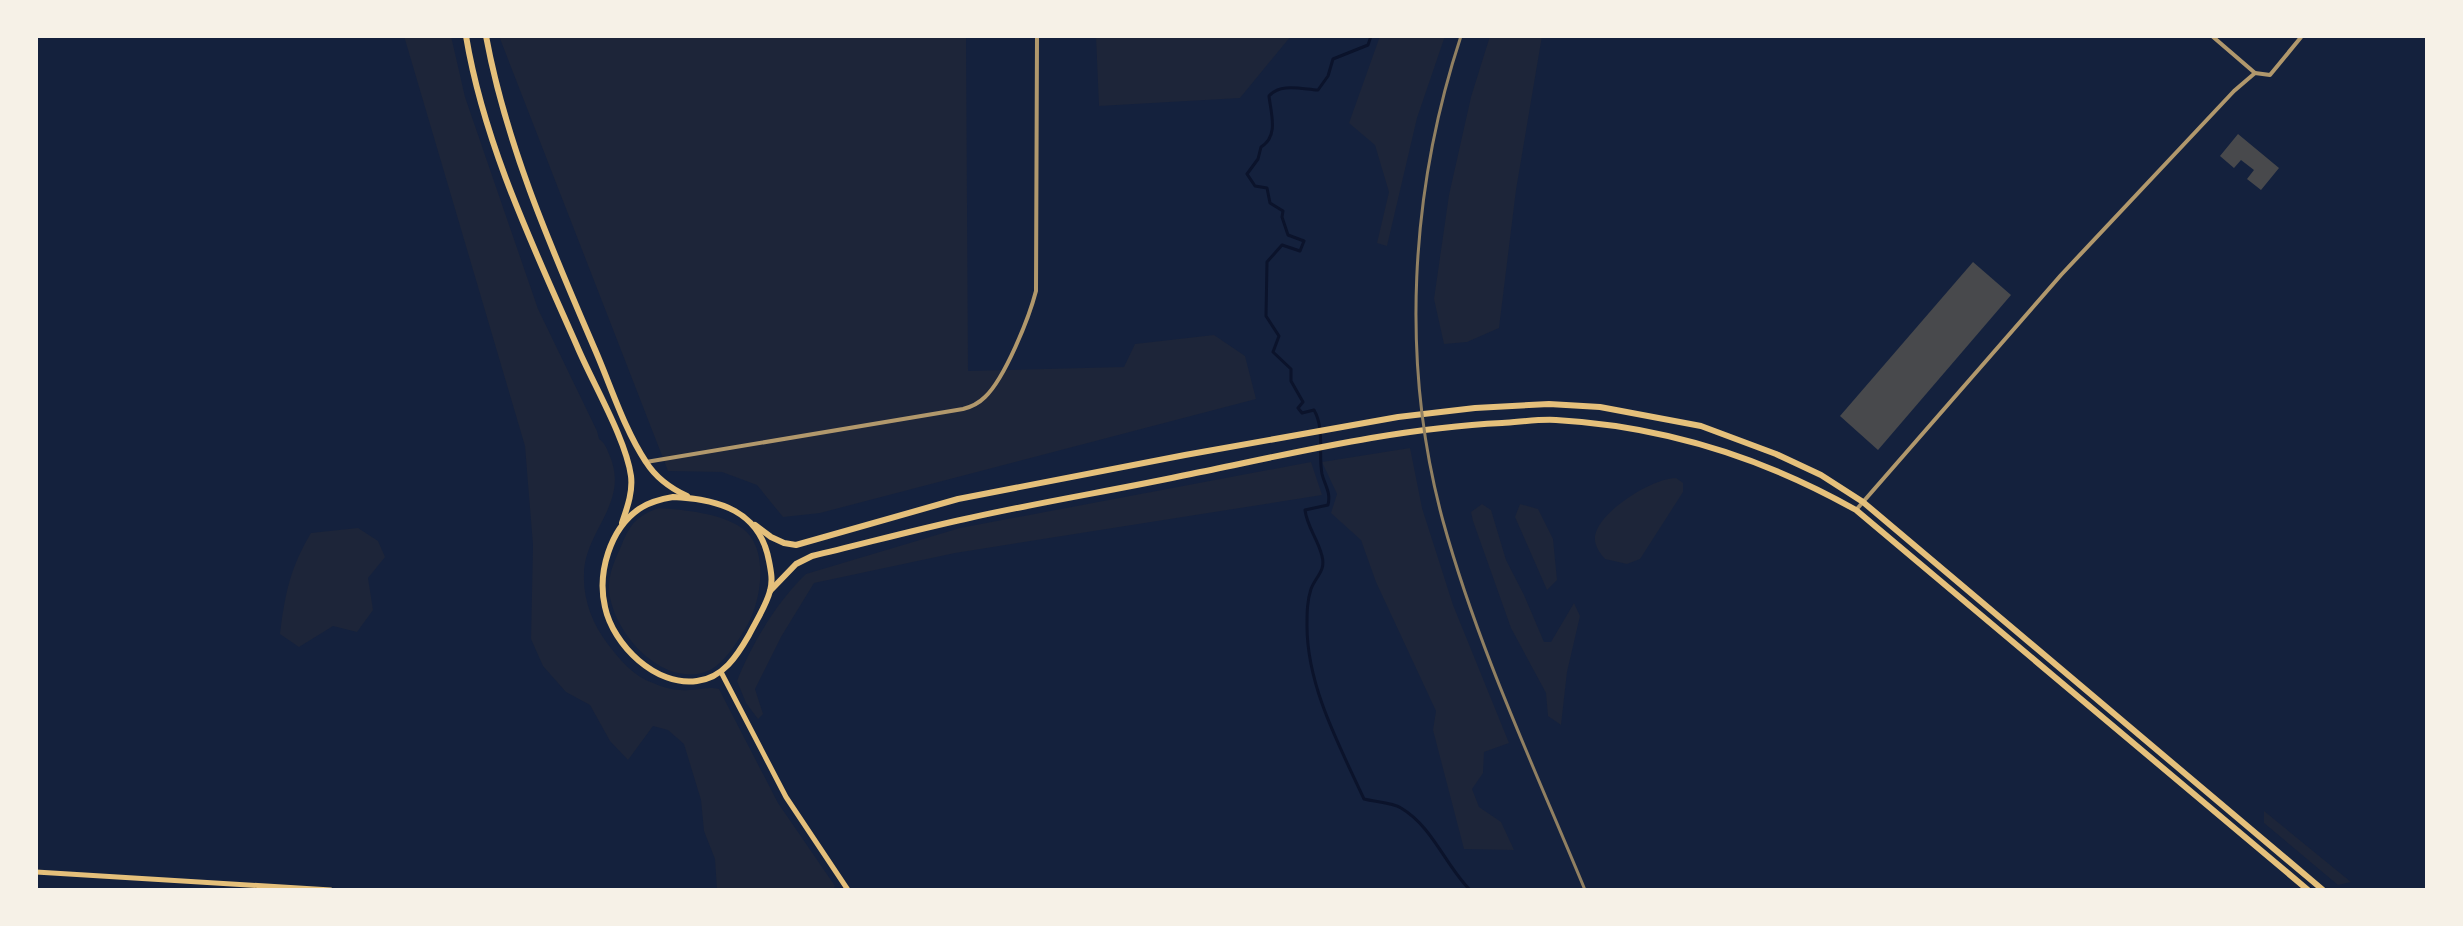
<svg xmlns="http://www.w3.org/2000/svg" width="2463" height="926" font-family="Overpass,sans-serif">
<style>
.green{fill:#1d2539}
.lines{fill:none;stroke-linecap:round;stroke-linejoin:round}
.stream{stroke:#0b132b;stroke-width:3}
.building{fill:#48494c}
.minor{stroke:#b1986c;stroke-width:4}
.secondary{stroke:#e5c07b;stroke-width:5}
.trunk{stroke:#e5c07b;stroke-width:6}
.rail{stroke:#918062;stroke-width:3}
</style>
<rect width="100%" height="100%" fill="#14213d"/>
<!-- green -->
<g class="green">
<path d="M404,36H451L465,97L538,309L597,431L599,439C605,443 606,447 609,454C631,503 584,530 584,575C583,600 593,624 607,643C620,660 633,676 653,683C664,688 677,691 689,690C700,690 708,686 719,689L778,803L835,886L833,890H717L715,859L704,831L701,800L684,744L668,730L653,726L628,760L610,741L590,705L566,692L543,666L531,639L533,545L525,446Z"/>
<polygon points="499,36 966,36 968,371 1124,367 1135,344 1214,335 1245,356 1256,399 820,513 783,517 757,485 722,472 668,471"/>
<polygon points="1096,36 1291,36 1240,98 1099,106"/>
<polygon points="1380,36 1445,36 1417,118 1387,246 1377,243 1389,192 1375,145 1349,123"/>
<polygon points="1490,36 1542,36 1516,190 1499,328 1467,342 1444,344 1434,299 1449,195 1471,97"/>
<polygon points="1410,448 1422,508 1453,605 1509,743 1484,752 1483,773 1472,789 1479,807 1501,822 1514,850 1464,849 1433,730 1436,711 1376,582 1361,540 1331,513 1337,494 1322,462"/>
<path d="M1311,462L1322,495L955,553L814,583L781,637L755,689L763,714L758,719L746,703L737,681C751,645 778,600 806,574L960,528Z"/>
<path d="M1676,478L1683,483V492L1640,559L1627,564L1605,559C1599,552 1594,545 1595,536C1599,511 1653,478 1676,478Z"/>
<polygon points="1482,504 1491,510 1506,560 1524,595 1544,642 1551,642 1574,603 1580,616 1567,672 1561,725 1548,716 1546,693 1511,628 1473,521 1471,512"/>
<polygon points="1520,504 1538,509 1553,539 1557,580 1547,590 1515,517"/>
<path d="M659,508C685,510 720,513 742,528C769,547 762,598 748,624C740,638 725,663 710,670C663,692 607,628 609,584C610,570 616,557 622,544C630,524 638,515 659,508Z"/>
<path d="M358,528L378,541L385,557L368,578L373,610L357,632L333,626L299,647L280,634C285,594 290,568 311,533Z"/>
<polygon points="2264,811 2351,882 2338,885 2264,823"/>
</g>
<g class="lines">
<!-- stream -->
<path class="stream" d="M1371,36L1368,45L1333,59L1328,76L1318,90C1301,89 1280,83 1269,96C1271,114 1279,136 1261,147L1258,159L1247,174L1255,186L1267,188L1270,203L1283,211L1282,217L1288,235L1304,241L1300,251L1282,245L1267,262L1266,316L1279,336L1273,352L1291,369V381L1303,402L1298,408L1302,413L1314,410C1325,429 1318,453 1322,474C1325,486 1331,492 1328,505L1305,510C1307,527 1318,539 1322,556C1326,571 1316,576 1311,589C1307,601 1307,613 1307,626C1307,686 1339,745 1364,799C1375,802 1392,802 1401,808C1433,827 1445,865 1470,890"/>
</g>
<!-- building -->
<g class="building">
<polygon points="2238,134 2279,168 2261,190 2247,179 2254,170 2241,160 2234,168 2220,156"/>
<polygon points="1973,262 2011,295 1878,450 1840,416"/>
</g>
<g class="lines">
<!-- minor -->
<g class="minor">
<polyline points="2212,36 2255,73"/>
<path d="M646,462L963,409C971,407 979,403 985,397C1005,378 1029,318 1036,291L1037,36"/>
<polyline points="1856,510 2061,275 2234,91 2255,73 2270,75 2302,36"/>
</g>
<!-- secondary -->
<g class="secondary">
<polyline points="721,672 786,797 848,890"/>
<polyline points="36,872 331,890"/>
</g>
<!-- trunk -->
<g class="trunk">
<path d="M466,36C484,144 533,246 577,346C592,382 626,439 631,476C633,492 627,508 622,523"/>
<path d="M486,36C506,144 550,245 593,345C610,383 623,427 646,462C656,478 670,488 687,496"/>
<path d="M673,497C719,499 760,511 769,561C771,571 773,581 770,591C766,606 756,621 749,635C737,656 723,678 697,681C656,687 613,645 605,607C597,573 610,529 639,509C649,502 661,499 673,497Z"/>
<polyline points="755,525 771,537 784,543 796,545 958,499 1185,455 1398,417 1475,408 1549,404 1600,407 1701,426 1776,454 1821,475 1863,502 2323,890"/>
<path d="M770,591L796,564L812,556C863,544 914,530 965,519C1040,502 1116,490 1191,474C1294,453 1397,428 1502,423C1520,422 1538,419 1556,420C1662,426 1764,458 1856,510L2308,890"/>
</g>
<!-- rail -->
<path class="rail" d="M1461,36C1410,191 1400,363 1443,521C1478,648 1535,769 1585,890"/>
</g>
<!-- border -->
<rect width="2463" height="926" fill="none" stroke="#f6f1e7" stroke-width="76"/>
</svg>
